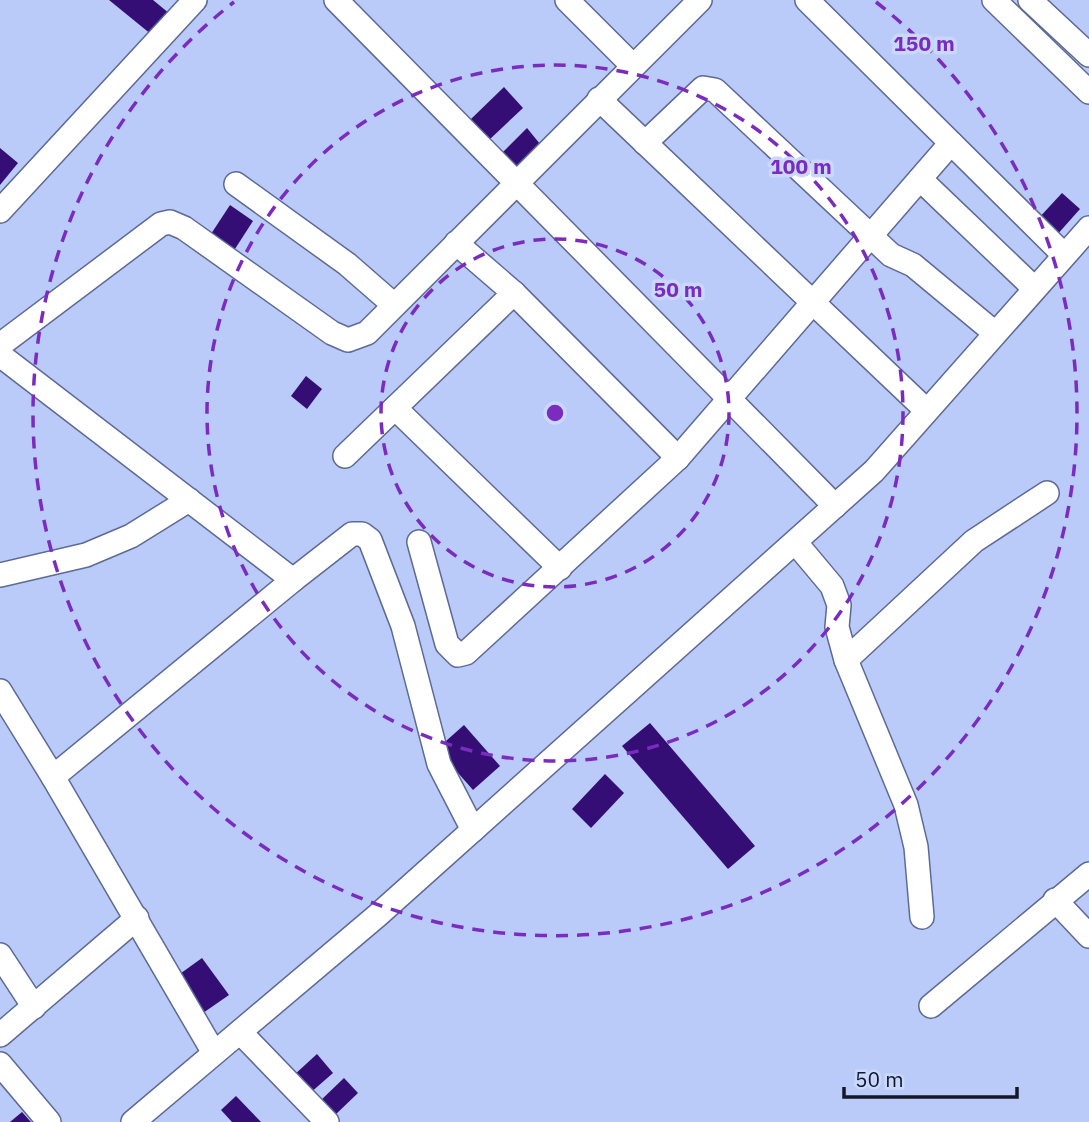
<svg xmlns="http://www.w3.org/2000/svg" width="1089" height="1122" font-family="'IBM Plex Sans',sans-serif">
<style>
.building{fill:#340d75}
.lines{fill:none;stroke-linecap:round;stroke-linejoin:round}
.minor-casing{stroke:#5d6a94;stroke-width:26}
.minor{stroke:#fff;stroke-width:23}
.ring{fill:none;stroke:#7b2cbf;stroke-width:3.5;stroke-dasharray:12 9}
.centre{fill:#7b2cbf;stroke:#cad8fe;stroke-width:3.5}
.ring-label{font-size:21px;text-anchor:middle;font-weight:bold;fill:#7b2cbf;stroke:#cad8fe;stroke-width:7;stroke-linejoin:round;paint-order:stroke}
</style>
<rect width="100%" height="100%" fill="#bacaf9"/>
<!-- building -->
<g class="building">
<polygon points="109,0 153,0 170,14 152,35"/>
<polygon points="504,87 523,108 489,140 470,120"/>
<polygon points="527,128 540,144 516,167 502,153"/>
<polygon points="0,148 18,163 0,185"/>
<polygon points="1062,193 1080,209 1056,236 1037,220"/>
<polygon points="230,205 253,221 233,252 209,237"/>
<polygon points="306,376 322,389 307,409 291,396"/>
<polygon points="650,723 755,846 728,869 622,746"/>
<polygon points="464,725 500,766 473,790 437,749"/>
<polygon points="605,774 624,793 591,828 572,809"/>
<polygon points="202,958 229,995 203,1013 177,976"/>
<polygon points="317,1054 333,1073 309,1094 293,1076"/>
<polygon points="344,1078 358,1093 333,1117 319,1102"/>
<polygon points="236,1096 261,1122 232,1122 221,1110"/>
<polygon points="22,1112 31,1122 10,1122"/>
</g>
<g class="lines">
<!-- minor casing -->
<g class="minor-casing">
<g id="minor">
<polyline points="336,0 835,506"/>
<polyline points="567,0 633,66"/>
<polyline points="807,0 1064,255"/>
<polyline points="994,0 1089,92"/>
<polyline points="1030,0 1089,55"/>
<polyline points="599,99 926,410"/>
<polyline points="645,143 703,88 715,90 891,255 913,265 995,333"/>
<polyline points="920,179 1034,288"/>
<polyline points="236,184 347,264 394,305"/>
<polyline points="0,211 195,0"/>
<polyline points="456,243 514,293 678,458"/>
<polyline points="0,345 161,224 170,222 184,228 332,333 348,340 367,333 700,0"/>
<polyline points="0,355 293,580 352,534 362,534 370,540 403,626 439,764 473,830"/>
<polyline points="395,408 560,568"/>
<polyline points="345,456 514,293"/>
<polyline points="419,542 447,644 458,655 466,653 678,458 951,143"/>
<polyline points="796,543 832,586 839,605 837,627 846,660 906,805 916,847 922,917"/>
<polyline points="0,575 86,555 131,536 189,500"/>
<polyline points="846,660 974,541 1047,493"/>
<polyline points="0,691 53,777"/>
<polyline points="1055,900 1089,936"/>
<polyline points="0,955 34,1007"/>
<polyline points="931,1006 1089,874"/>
<polyline points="240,1032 327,1122"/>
<polyline points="0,1035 137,918"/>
<polyline points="214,1053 53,777 293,580"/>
<polyline points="0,1064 49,1122"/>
<polyline points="133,1122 378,915 874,471 1089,228"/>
</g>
</g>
<!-- minor -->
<use href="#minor" class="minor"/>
</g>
<!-- distance rings -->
<g class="ring">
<circle cx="555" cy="413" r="174"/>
<circle cx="555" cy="413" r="348"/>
<path d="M876 2A522 522 0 1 1 234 2"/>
</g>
<circle cx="555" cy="413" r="10" class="centre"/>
<g class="ring-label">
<text x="924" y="51">150 m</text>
<text x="801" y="174">100 m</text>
<text x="678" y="297">50 m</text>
</g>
<!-- scale -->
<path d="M844 1087v10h173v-10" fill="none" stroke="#131829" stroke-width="3.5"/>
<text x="855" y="1087" font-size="21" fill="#131829" stroke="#cad8fe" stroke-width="5" paint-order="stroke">50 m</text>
</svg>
